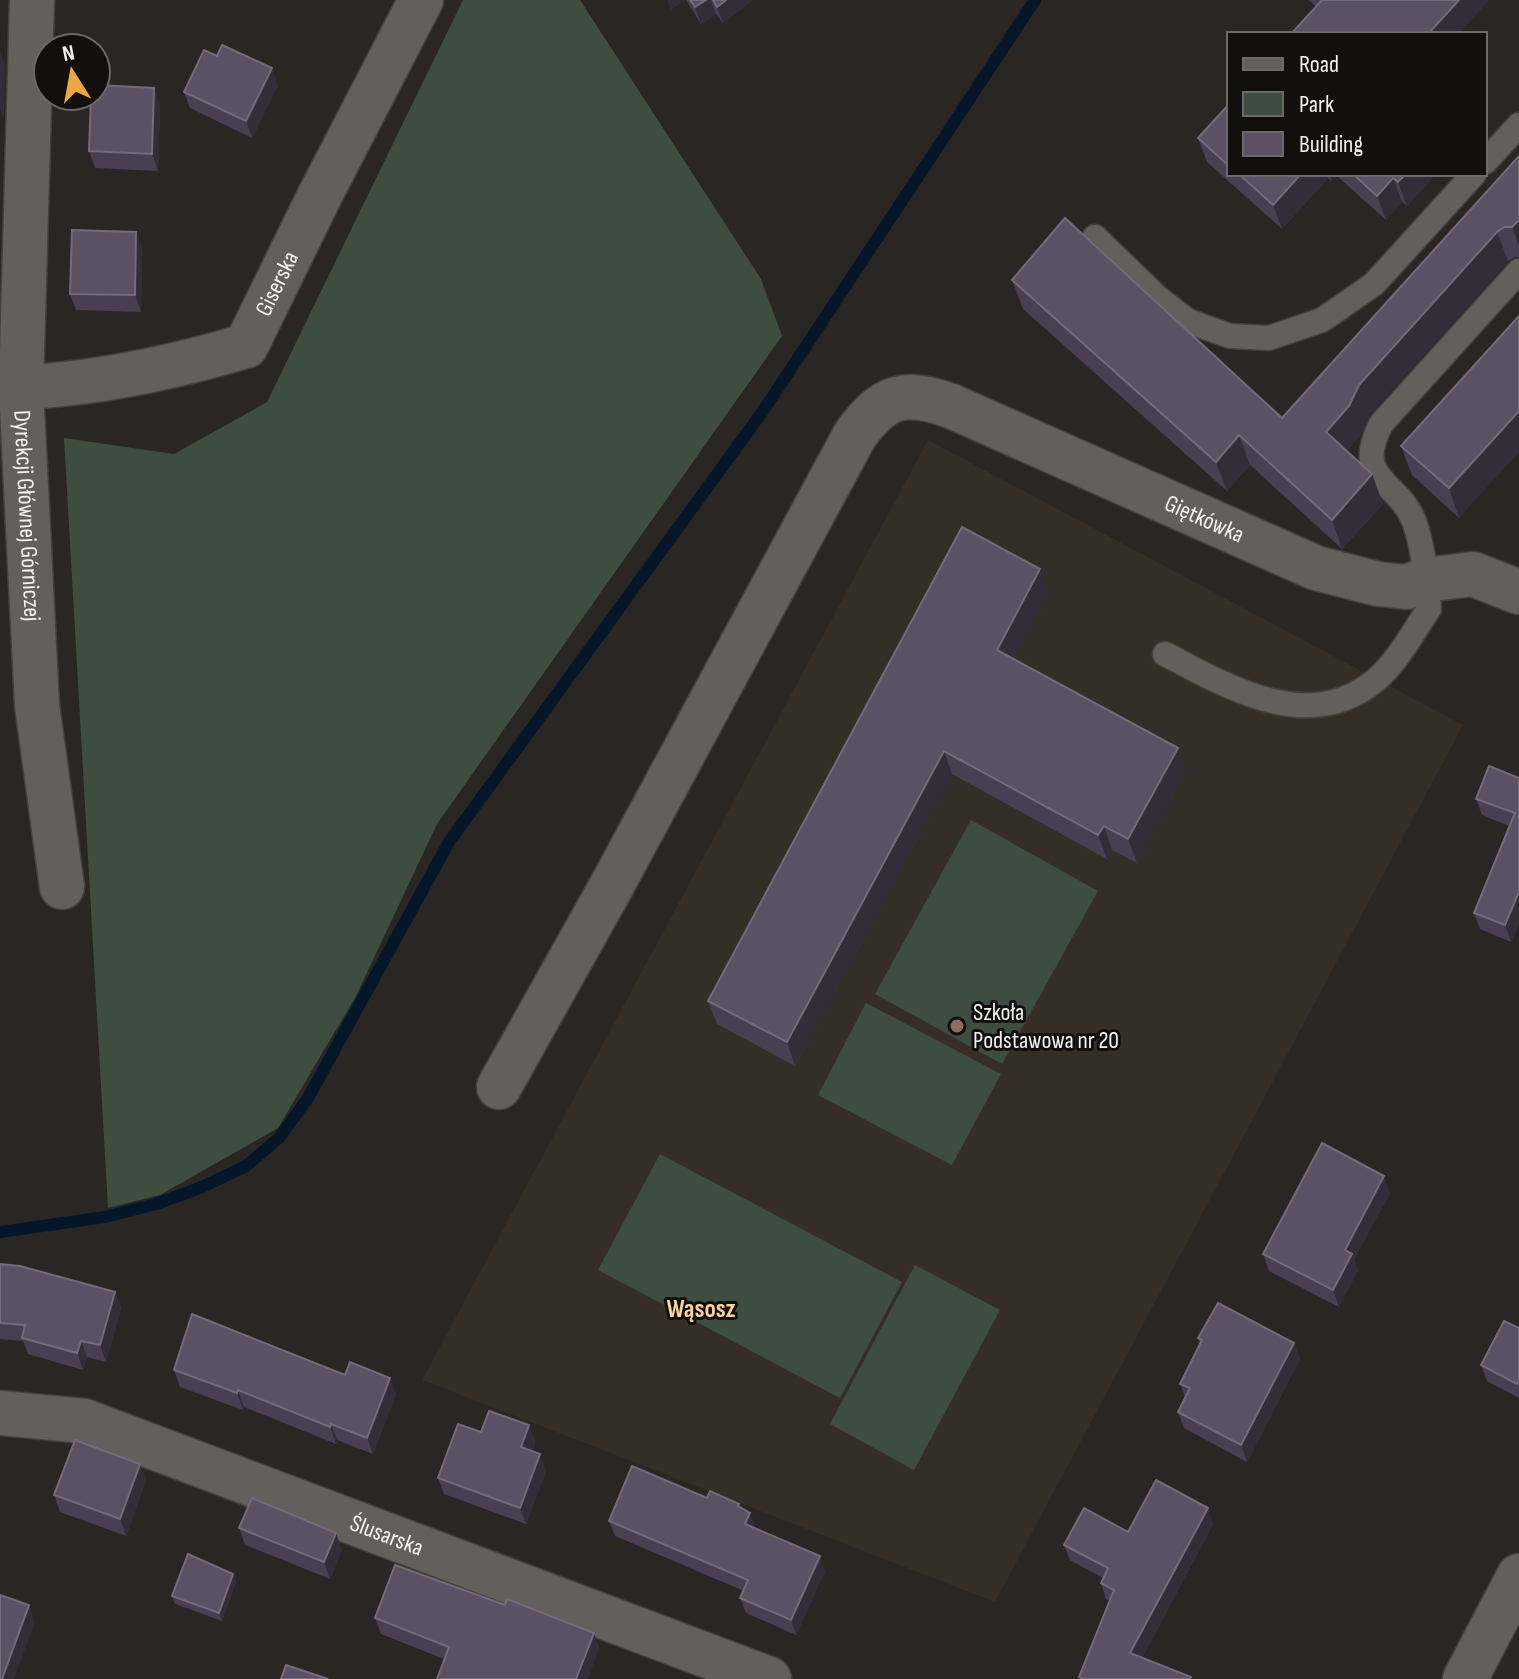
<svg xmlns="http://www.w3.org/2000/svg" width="1519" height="1679" font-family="'Sofia Sans Condensed',sans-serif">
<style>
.built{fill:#352e27}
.green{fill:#3d4e40}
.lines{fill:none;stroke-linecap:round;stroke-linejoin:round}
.stream{stroke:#041628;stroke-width:12}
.service-casing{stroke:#43413f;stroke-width:27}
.minor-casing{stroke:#43413f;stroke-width:47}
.service{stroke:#625f5d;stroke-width:24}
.minor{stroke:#625f5d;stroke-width:44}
.wall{fill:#4a3e53}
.shaded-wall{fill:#352c39}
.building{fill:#5c5164;stroke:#746a7a;stroke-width:2}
.education-dot{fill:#8d6e63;stroke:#11100f;stroke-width:3}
.labels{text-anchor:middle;stroke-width:6;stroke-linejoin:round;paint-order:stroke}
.street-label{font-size:24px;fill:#f3f1f0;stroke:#11100f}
.poi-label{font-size:24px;fill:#f3f1f0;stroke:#11100f;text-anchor:start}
.neighbourhood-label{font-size:26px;font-weight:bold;fill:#fbd29f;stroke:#11100f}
</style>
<rect width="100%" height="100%" fill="#292624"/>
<!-- built -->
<polygon class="built" points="928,440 1463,725 995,1602 422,1380"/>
<!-- green -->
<g class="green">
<polygon points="463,0 580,0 761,279 782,336 437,824 356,996 278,1128 160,1195 108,1208 64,438 174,454 267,402"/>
<polygon points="971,820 1098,891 1002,1064 875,994"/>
<polygon points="866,1003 1001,1074 952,1165 818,1095"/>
<polygon points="660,1154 902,1282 840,1398 598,1270"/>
<polygon points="915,1265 1000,1310 914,1470 830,1424"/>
</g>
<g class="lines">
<!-- stream -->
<polyline class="stream" points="0,1232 105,1217 156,1204 202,1187 246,1166 279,1138 308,1098 449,842 763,411 1035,0"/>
<!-- service casing -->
<g class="service-casing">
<g id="service">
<polyline points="1485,162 1519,125"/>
<polyline points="1095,237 1158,298 1188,321 1230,336 1269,338 1322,320 1374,284 1474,174"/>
<path d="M1165,654C1230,688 1311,736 1377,679C1398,661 1413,632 1429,609C1426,580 1424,549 1414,521C1397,479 1352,481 1381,424L1519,271"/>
</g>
</g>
<!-- minor casing -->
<g class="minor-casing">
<g id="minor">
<path id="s1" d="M32,0L21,388L37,705L62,887"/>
<path id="s2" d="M0,388C84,387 165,370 246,346L319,197L421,0"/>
<path id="s3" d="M499,1087L611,887L855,435C884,395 904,389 951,406L1316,568L1378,584L1406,587L1426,580L1473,574L1519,592"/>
<path id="s4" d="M0,1413L84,1421L769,1679"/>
<polyline points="1465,1679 1519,1576"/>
</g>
</g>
<!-- service -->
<use href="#service" class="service"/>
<!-- minor -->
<use href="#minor" class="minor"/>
</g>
<!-- wall -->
<g class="wall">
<polygon points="686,0 753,0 723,23 716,14 701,24"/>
<polygon points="1308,0 1489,0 1316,6"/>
<polygon points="278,85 252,138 190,108 184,92"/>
<polygon points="1229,104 1229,174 1436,174 1407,206 1402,202 1386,220 1337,176 1331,181 1328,178 1282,229 1207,162 1198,138"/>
<polygon points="160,105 158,171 95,168 89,151"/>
<polygon points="1519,156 1519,257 1515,257 1508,261 1370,414 1360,436 1346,451 1372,474 1383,504 1342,549 1250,465 1227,491 1023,309 1012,280 1282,418"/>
<polygon points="142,248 141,312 76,310 70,294"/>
<polygon points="1519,316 1459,518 1412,475 1401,446"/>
<polygon points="1049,593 1014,659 1186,772 1137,863 1112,850 1107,859 952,774 795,1066 717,1024 708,1001"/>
<polygon points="1519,778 1519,924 1511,942 1480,929 1474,913 1509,826 1482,815 1476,799"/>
<polygon points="1390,1193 1354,1259 1358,1270 1339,1307 1269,1271 1263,1254"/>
<polygon points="0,1264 115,1292 121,1308 106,1362 87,1357 83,1370 28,1354 23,1341 0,1339"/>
<polygon points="1519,1328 1519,1398 1487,1381 1481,1365"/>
<polygon points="1198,1338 1294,1343 1300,1359 1247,1462 1184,1428 1178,1412 1185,1397 1180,1384 1200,1344"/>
<polygon points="174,1370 396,1394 373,1454 337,1440 336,1444 244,1407 243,1410 180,1387"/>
<polygon points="529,1425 535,1442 532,1451 540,1454 546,1471 526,1524 444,1494 438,1478 481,1432"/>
<polygon points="146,1480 126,1536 60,1512 54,1495"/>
<polygon points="707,1498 739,1504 756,1528 825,1571 796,1635 746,1613 740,1598 744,1591 615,1536 609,1521"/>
<polygon points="1213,1524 1142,1658 1191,1677 1191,1679 1080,1679 1079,1677 1110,1601 1106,1599 1101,1583 1103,1578 1070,1560 1064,1545 1128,1532"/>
<polygon points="239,1528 342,1549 330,1579 245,1545"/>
<polygon points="233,1574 236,1582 222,1621 175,1604 172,1596"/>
<polygon points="505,1605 594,1633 599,1649 444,1659 381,1634 375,1618"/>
</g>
<!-- shaded-wall -->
<g class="shaded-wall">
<polygon points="667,0 685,0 671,10"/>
<polygon points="706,0 711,0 716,14 701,24 695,7"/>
<polygon points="726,0 753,0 723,23 717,7"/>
<polygon points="1459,0 1489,0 1459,34 1428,34"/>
<polygon points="0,51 5,66 4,119 0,109"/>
<polygon points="272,68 278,85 252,138 246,121"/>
<polygon points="154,88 160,105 158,171 152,154"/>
<polygon points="1301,174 1326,174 1328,178 1282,229 1273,205"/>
<polygon points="1329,174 1336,174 1337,176 1331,181"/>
<polygon points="1406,174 1436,174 1407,206 1398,182"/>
<polygon points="1393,178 1402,202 1386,220 1377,196"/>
<polygon points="1519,220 1519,246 1512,227"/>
<polygon points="136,232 142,248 141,312 135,295"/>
<polygon points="1497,232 1508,261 1370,414 1360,436 1337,462 1326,432 1359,385"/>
<polygon points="1519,411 1519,452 1459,518 1449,488"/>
<polygon points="1239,435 1250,465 1227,491 1216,462"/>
<polygon points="1372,474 1383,504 1342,549 1332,520"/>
<polygon points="1040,569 1049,593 1006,674 997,650"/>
<polygon points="1178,748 1186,772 1137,863 1128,839"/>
<polygon points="944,751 952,774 795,1066 787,1042"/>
<polygon points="1104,826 1112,850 1107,859 1098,835"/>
<polygon points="1519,892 1519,924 1511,942 1505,925"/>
<polygon points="1384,1176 1390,1193 1354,1259 1358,1270 1339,1307 1333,1290 1345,1250"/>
<polygon points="115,1292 121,1308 106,1362 100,1345"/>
<polygon points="81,1341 87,1357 83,1370 77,1353"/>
<polygon points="1294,1343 1300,1359 1247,1462 1241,1445"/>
<polygon points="390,1378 396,1394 373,1454 367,1438"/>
<polygon points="238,1390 244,1407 243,1410 237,1393"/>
<polygon points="331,1424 337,1440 336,1444 330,1427"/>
<polygon points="529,1425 535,1442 527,1464 521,1447"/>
<polygon points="540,1454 546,1471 526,1524 520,1508"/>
<polygon points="140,1464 146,1480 126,1536 120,1519"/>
<polygon points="1208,1508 1213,1524 1136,1669 1130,1653"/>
<polygon points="750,1513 756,1528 745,1524"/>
<polygon points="336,1533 342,1549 330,1579 324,1562"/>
<polygon points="820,1556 825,1571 796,1635 791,1620"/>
<polygon points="233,1574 236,1582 222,1621 219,1613"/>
<polygon points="29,1605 35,1622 14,1679 2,1679"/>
<polygon points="594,1633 599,1649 588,1679 576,1679"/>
</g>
<!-- building -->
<g class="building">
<polygon points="690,0 706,0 695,7"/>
<polygon points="713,0 726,0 717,7"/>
<polygon points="1322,0 1459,0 1428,34 1291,34"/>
<polygon points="222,45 272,68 246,121 184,92 204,50 217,56"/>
<polygon points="96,85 154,88 152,154 89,151 91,96 96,96"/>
<polygon points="1229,104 1229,166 1198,138"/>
<polygon points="1519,156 1519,220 1512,227 1504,227 1497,232 1359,385 1349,406 1326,432 1372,474 1332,520 1239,435 1216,462 1012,280 1065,218 1282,418"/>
<polygon points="1239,174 1301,174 1273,205"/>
<polygon points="1353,174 1406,174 1398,182 1393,178 1377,196"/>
<polygon points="72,230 136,232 135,295 70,294"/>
<polygon points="1519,316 1519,411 1449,488 1401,446"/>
<polygon points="962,527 1040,569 997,650 1178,748 1128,839 1104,826 1098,835 944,751 787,1042 708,1001"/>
<polygon points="1489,766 1519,778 1519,892 1505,925 1474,913 1515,813 1476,799"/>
<polygon points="1322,1143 1384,1176 1345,1250 1352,1254 1333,1290 1263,1254"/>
<polygon points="0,1264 20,1266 115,1292 100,1345 81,1341 77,1353 22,1338 25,1325 0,1323"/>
<polygon points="1218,1303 1294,1343 1241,1445 1178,1412 1190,1388 1180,1384 1202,1340 1198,1338"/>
<polygon points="192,1314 345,1375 350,1362 390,1378 367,1438 331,1424 330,1427 238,1390 237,1393 174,1370"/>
<polygon points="1504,1321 1519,1328 1519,1380 1517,1384 1481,1365"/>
<polygon points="489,1411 529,1425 521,1447 540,1454 520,1508 438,1478 458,1424 481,1432"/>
<polygon points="75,1440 140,1464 120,1519 54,1495"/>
<polygon points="632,1466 707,1498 710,1491 739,1504 738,1506 750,1513 745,1524 820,1556 791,1620 740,1598 748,1580 609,1521"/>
<polygon points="1156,1480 1208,1508 1130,1653 1191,1677 1190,1679 1084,1679 1079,1677 1114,1590 1101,1583 1108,1568 1064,1545 1084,1508 1128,1532"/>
<polygon points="252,1498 336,1533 324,1562 239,1528"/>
<polygon points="188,1554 233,1574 219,1613 172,1596"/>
<polygon points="395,1565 505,1605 507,1599 594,1633 576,1679 437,1679 449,1647 375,1618"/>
<polygon points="0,1595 29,1605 2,1679 0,1679"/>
<polygon points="286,1665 328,1679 281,1679"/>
</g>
<!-- markers -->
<circle class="education-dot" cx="957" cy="1026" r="8"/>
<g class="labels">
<!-- street labels -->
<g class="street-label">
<text dy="8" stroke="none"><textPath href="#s2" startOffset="320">Giserska</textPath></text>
<text dy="8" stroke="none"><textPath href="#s1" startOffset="516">Dyrekcji Głównej Górniczej</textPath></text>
<text dy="8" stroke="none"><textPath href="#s3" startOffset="1132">Giętkówka</textPath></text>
<text dy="8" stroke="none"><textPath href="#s4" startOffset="408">Ślusarska</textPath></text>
</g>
<!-- poi labels -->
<g class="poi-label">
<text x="973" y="1020">Szkoła<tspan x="973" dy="28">Podstawowa nr 20</tspan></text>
</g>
<!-- neighbourhood labels -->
<g class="neighbourhood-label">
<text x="701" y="1317">Wąsosz</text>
</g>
</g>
<!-- legend -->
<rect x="1227" y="32" width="260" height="144" fill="#11100f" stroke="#6b6a69" stroke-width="2"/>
<rect x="1243" y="58" width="40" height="12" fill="#625f5d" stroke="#6b6a69" stroke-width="2"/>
<text x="1299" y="72" font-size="24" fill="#f3f1f0">Road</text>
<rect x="1243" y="92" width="40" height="24" fill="#3d4e40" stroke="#6b6a69" stroke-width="2"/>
<text x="1299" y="112" font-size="24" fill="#f3f1f0">Park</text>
<rect x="1243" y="132" width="40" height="24" fill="#5c5164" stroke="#6b6a69" stroke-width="2"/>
<text x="1299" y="152" font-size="24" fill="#f3f1f0">Building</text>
<!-- north arrow -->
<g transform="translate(72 72) rotate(349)"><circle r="38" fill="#11100f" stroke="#6b6a69" stroke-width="2"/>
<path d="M0-6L14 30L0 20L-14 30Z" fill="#efa73d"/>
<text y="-12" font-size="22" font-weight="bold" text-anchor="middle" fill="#f3f1f0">N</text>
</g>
</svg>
